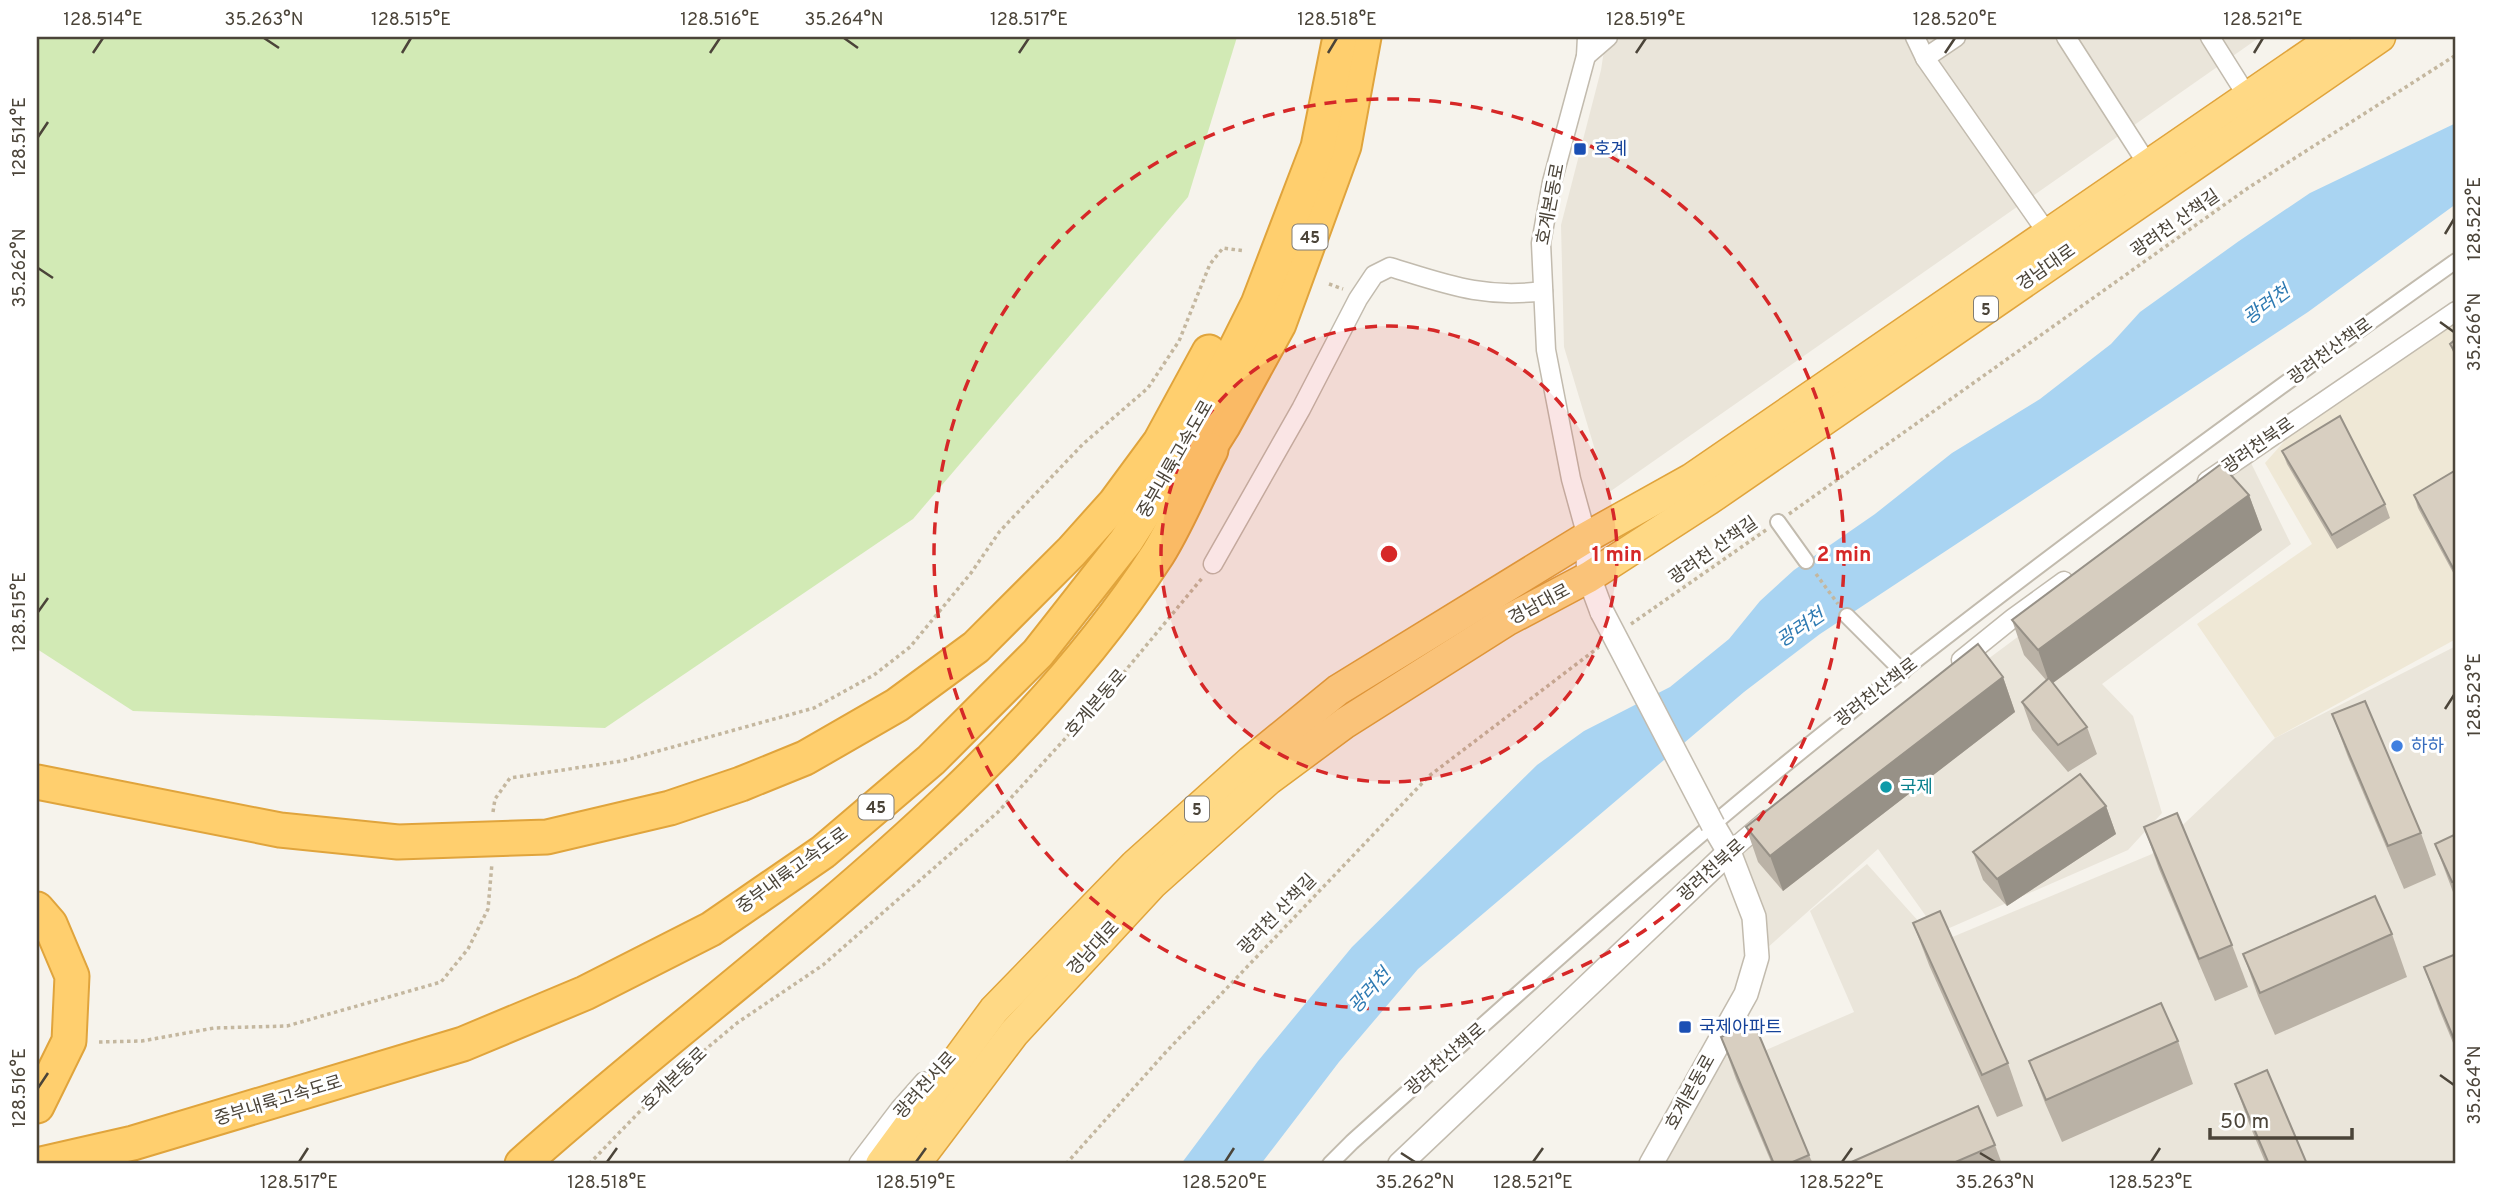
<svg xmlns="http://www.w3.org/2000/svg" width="2493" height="1201" font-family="Overpass,'Noto Sans KR',sans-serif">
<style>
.residential{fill:#eae5da}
.education{fill:#efe8d6}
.green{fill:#d2eab5}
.water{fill:#a9d4f2}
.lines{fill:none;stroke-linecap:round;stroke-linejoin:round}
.pedestrian-casing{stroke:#c2bbae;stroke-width:18}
.minor-casing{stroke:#c2bbae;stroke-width:21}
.tertiary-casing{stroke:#c2bbae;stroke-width:26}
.trunk-casing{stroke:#e0a43c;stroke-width:33}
.motorway-casing{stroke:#e0a43c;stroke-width:37}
.path{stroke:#c4b79f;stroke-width:3.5;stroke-dasharray:3.5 3.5;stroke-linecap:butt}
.pedestrian{stroke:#fff;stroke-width:14}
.minor{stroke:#fff;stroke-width:18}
.tertiary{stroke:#fff;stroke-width:23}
.trunk{stroke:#ffd985;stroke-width:30}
.motorway{stroke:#ffcf6e;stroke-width:33}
.tertiary-bridge-casing{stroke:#c2bbae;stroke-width:26;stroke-linecap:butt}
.tertiary-bridge{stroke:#fff;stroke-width:23}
.wall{fill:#bab2a6}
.shaded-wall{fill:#979187}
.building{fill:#d8cfc1;stroke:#979187;stroke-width:2}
.ticks{fill:none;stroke:#4b4439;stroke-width:2.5}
.ring{fill:none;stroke:#d62828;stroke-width:3.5;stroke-dasharray:12 9}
.transit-dot{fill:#1a4fb4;stroke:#fff;stroke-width:2.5}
.shop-dot{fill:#3f7fe0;stroke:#fff;stroke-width:2.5}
.culture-dot{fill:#0f9aa8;stroke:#fff;stroke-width:2.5}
.labels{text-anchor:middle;stroke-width:6;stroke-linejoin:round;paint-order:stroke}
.shield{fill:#fff;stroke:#817c74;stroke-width:2}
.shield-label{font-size:16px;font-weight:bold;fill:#4b4439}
.transit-label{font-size:18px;fill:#164399;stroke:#fff;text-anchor:start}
.street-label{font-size:18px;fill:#4b4439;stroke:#fff}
.shop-label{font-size:18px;fill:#366cbe;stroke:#fff;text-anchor:start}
.culture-label{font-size:18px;fill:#0d838f;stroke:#fff;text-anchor:start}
.water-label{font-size:19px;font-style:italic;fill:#2e7ab2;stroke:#fff}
.centre{fill:#d62828;stroke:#fff;stroke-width:3.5}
.ring-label{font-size:21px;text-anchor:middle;font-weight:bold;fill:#d62828;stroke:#fff;stroke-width:6;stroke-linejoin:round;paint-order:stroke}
.neatline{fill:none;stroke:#4b4439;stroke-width:2.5}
.ticks-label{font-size:18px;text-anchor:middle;fill:#4b4439}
</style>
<rect width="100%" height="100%" fill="#f6f3ec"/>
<!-- residential -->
<g class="residential">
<polygon points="1606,37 2260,37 1608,493 1564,347 1561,225 1601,70"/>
<polygon points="2251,463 2291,544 2102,684 2133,716 2162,813 2128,850 1938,933 1878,849 1757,957 1729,852"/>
<polygon points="2456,646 2456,1164 1651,1164 1711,1052 1759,1053 1854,1012 1810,911 1867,864 1938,943 2152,854 2275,738"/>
</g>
<!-- education -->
<polygon class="education" points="2456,311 2456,639 2275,738 2197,624 2312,544 2265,463 2318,403"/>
<!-- green -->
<polygon class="green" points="37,37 1237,37 1188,197 913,519 605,728 133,711 37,649"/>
<!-- water -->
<polygon class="water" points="2456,123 2456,204 2308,312 1820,634 1744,692 1418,969 1339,1062 1261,1164 1181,1164 1258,1061 1352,947 1537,765 1584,731 1670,687 1729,639 1760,601 1794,570 1875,514 1952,453 2040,399 2111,344 2140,312 2239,241 2310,193"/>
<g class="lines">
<!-- pedestrian casing -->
<g class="pedestrian-casing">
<g id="pedestrian">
<polyline points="1778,522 1806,561"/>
<polyline points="1847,616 1903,672"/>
<path d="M1330,1164L1352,1142C1506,1005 1658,866 1819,737C2026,571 2240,414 2456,261"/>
</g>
</g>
<!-- minor casing -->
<g class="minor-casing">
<g id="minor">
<polyline points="1915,37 1925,58 2048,234"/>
<polyline points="2066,37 2148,165"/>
<polyline points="2210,37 2247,96"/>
<polyline points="1586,56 1608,37"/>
<polyline points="1925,58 1956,37"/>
<polyline points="2207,481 2456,311"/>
<polyline points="1587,537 1571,479 1546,350 1541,243 1552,182 1586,56 1587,37"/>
<path d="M1213,564L1301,409L1358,299L1374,275L1390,267C1446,284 1483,299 1543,291"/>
<polyline points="1961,660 2013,618 2064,581"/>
<polyline points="1729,852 1767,820"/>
</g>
</g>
<!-- tertiary casing -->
<g class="tertiary-casing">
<g id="tertiary">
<polyline points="1587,537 1589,577 1602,612"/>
<polyline points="861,1164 902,1110 925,1084"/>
<polyline points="1400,1164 1729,852"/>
<polyline points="1651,1164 1746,994 1757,957 1754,917 1729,852 1713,825"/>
</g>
</g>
<!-- trunk casing -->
<g class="trunk-casing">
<g id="trunk">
<polyline points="881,1164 994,1010 1135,865 1251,761 1338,690 1587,537 1691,479 2335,37"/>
<polyline points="915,1164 1014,1033 1152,884 1268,780 1345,723 1506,621 1589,577 1708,500 2380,37"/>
</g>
</g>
<!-- motorway casing -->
<g class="motorway-casing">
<g id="motorway">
<polyline points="1196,469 1223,426 1279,324 1344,146 1364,37"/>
<polyline points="37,782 280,830 398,842 547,837 670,808 741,784 805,758 897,705 976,647 1072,551 1115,503 1160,442 1209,352"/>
<polyline points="37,909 50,924 72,976 69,1041 37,1106"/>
<polyline points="41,1164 133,1143 463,1044 585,993 711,929 823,852 931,760 1038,653 1126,541 1188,444 1258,304 1318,147 1340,37"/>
<path d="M522,1164C737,972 999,799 1158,554C1178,522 1193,484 1211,450"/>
</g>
</g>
<!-- path -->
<g class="path">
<polyline points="1329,284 1343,289"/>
<polyline points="1789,514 2248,188 2456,55"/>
<polyline points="1816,574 1838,604"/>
<polyline points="1631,624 1766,530"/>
<polyline points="493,812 495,799 510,778 622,761 814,708 874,675 910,647 971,573 1000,531 1083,444 1148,388 1179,341 1210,264 1223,248 1245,251"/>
<polyline points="99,1042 142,1041 214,1028 287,1026 441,982 468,949 488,909 492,863"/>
<polyline points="589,1164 676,1074 737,1023 823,965 998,812 1106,694 1203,577"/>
<polyline points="1066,1164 1165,1053 1429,776 1599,647"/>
</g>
<!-- pedestrian -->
<use href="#pedestrian" class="pedestrian"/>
<!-- minor -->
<use href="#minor" class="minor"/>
<!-- tertiary -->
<use href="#tertiary" class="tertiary"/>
<!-- trunk -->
<use href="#trunk" class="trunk"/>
<!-- motorway -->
<use href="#motorway" class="motorway"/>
<!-- tertiary-bridge casing -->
<g class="tertiary-bridge-casing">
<polyline id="tertiary-bridge" points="1602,612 1713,825"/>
</g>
<!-- tertiary-bridge -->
<use href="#tertiary-bridge" class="tertiary-bridge"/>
</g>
<!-- wall -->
<g class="wall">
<polygon points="2456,339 2456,360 2450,344"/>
<polygon points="2282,451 2385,504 2390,518 2337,549 2287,464"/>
<polygon points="2456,470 2456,578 2418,508 2414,495"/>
<polygon points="2249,495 2262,530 2053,683 2087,727 2097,754 2068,772 2032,730 2022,702 2046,680 2024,655 2012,620"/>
<polygon points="2003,677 2015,712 1783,891 1758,862 1746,827"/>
<polygon points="2332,714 2421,833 2436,875 2404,889 2348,757"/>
<polygon points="2106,806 2116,834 2007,906 1983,880 1973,852"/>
<polygon points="2144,827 2232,945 2248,987 2215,1001 2159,869"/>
<polygon points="2456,834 2456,900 2435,844"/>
<polygon points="1913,923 2008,1063 2023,1106 1997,1117 1929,965"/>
<polygon points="2392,934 2407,977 2275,1035 2258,996 2243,954"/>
<polygon points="2456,954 2456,1050 2439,1009 2424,967"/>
<polygon points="1721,1037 1809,1155 1813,1164 1772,1164 1736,1079"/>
<polygon points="2178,1041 2193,1084 2062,1142 2045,1103 2029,1061"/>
<polygon points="2235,1084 2307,1164 2266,1164 2250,1126"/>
<polygon points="1995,1145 2002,1164 1847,1164"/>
</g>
<!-- shaded-wall -->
<g class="shaded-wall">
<polygon points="2249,495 2262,530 2050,685 2038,650"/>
<polygon points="2003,677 2015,712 1783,891 1770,856"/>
<polygon points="2106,806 2116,834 2007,906 1997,879"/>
</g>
<!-- building -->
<g class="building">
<polygon points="2456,339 2456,354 2450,344"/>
<polygon points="2340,416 2385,504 2332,535 2282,451"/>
<polygon points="2221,464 2249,495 2038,650 2012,620"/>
<polygon points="2456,470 2456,566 2453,568 2414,495"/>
<polygon points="1978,644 2003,677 1770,856 1746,827"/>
<polygon points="2049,678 2087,727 2058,745 2022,702"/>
<polygon points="2365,701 2421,833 2388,846 2332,714"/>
<polygon points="2080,774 2106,806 1997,879 1973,852"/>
<polygon points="2177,813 2232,945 2199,959 2144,827"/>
<polygon points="2456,834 2456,881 2452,882 2435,844"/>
<polygon points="2375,896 2392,934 2260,993 2243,954"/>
<polygon points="1940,911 2008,1063 1982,1075 1913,923"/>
<polygon points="2456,954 2456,1044 2424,967"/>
<polygon points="2161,1003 2178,1041 2046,1100 2029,1061"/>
<polygon points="1754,1023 1809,1155 1788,1164 1774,1164 1721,1037"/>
<polygon points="2267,1070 2307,1164 2269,1164 2235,1084"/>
<polygon points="1978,1106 1995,1145 1951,1164 1847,1164"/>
</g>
<!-- ticks -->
<path class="ticks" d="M264,38L279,48M844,38L858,48M93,53L103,38M402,53L411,38M710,53L720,38M1019,53L1029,38M1328,53L1337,38M1636,53L1646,38M1945,53L1955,38M2254,53L2263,38M38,137L48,122M2445,234L2454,219M38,268L53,278M2440,322L2454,332M38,612L48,598M2445,709L2454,695M2440,1075L2454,1085M38,1088L48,1073M1401,1153L1415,1162M1980,1153L1995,1162M299,1162L308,1148M607,1162L617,1148M916,1162L926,1148M1225,1162L1234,1148M1533,1162L1543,1148M1842,1162L1852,1148M2151,1162L2160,1148"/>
<!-- distance rings -->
<circle cx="1389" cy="554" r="228" fill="#d62828" fill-opacity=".12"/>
<g class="ring">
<circle cx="1389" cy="554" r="228"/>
<circle cx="1389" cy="554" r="455"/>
</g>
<!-- markers -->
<g class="transit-dot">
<rect x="1573" y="142" width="14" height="14" rx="3.5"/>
<rect x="1678" y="1020" width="14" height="14" rx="3.5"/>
</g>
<circle class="shop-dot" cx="2397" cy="746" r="7"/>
<circle class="culture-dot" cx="1886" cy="787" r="7"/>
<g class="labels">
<!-- shield labels -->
<g class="shield">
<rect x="1292.5" y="224.5" width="35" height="25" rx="5"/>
<rect x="1974" y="296.5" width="24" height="25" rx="5"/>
<rect x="858.5" y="794.5" width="35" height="25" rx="5"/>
<rect x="1185" y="796.5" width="24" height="25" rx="5"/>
</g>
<g class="shield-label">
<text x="1310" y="243">45</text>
<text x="1986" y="315">5</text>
<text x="876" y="813">45</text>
<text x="1197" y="815">5</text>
</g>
<!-- transit labels -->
<g class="transit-label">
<text x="1594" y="155">호계</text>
<text x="1699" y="1033">국제아파트</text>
</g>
<!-- street labels -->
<g class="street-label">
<text transform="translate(1550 204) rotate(-79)" y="6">호계본동로</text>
<text transform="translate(2175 223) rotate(-35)" y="6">광려천 산책길</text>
<text transform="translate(2046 267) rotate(-35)" y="6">경남대로</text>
<text transform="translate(2330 351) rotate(-36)" y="6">광려천산책로</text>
<text transform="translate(2258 445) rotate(-35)" y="6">광려천북로</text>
<text transform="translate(1175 459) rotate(-60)" y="6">중부내륙고속도로</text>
<text transform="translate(1713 550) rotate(-35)" y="6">광려천 산책길</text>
<text transform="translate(1539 604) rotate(-28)" y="6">경남대로</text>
<text transform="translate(1876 692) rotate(-38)" y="6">광려천산책로</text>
<text transform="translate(1096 703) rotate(-49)" y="6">호계본동로</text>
<text transform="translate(792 870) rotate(-36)" y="6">중부내륙고속도로</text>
<text transform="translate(1711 870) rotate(-42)" y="6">광려천북로</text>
<text transform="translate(1277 914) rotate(-46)" y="6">광려천 산책길</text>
<text transform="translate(1093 948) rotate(-47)" y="6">경남대로</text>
<text transform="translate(1445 1059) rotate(-41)" y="6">광려천산책로</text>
<text transform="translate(674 1079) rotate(-44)" y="6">호계본동로</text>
<text transform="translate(925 1085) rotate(-48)" y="6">광려천서로</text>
<text transform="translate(1690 1092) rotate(-61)" y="6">호계본동로</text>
<text transform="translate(278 1100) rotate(-17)" y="6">중부내륙고속도로</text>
</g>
<!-- shop labels -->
<g class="shop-label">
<text x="2411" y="752">하하</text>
</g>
<!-- culture labels -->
<g class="culture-label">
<text x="1900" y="793">국제</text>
</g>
<!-- water labels -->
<g class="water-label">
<text transform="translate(2266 304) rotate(-36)" y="7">광려천</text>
<text transform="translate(1800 627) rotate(-34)" y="7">광려천</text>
<text transform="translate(1369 990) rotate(-48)" y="7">광려천</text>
</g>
</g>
<circle cx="1389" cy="554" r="10" class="centre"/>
<g class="ring-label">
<text x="1617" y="561">1 min</text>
<text x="1844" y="561">2 min</text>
</g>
<!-- border -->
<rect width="2493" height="1201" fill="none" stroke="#ffffff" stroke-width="77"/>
<!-- scale -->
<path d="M2210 1128v10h142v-10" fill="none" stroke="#4b4439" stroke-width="3.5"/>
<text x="2220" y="1128" font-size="21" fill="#4b4439" stroke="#ffffff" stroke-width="5" paint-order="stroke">50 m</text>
<rect x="38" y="38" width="2416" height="1124" class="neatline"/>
<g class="ticks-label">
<text x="103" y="25">128.514°E</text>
<text x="264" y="25">35.263°N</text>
<text x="411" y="25">128.515°E</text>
<text x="720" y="25">128.516°E</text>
<text x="844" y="25">35.264°N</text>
<text x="1029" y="25">128.517°E</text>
<text x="1337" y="25">128.518°E</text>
<text x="1646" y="25">128.519°E</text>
<text x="1955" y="25">128.520°E</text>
<text x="2263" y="25">128.521°E</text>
<text transform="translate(19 137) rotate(-90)" y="6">128.514°E</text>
<text transform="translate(2474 219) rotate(-90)" y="6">128.522°E</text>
<text transform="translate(19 268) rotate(-90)" y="6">35.262°N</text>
<text transform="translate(2474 332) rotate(-90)" y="6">35.266°N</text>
<text transform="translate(19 612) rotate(-90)" y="6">128.515°E</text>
<text transform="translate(2474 695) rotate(-90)" y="6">128.523°E</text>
<text transform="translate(2474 1085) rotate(-90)" y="6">35.264°N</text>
<text transform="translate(19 1088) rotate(-90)" y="6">128.516°E</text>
<text x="299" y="1188">128.517°E</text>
<text x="607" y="1188">128.518°E</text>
<text x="916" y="1188">128.519°E</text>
<text x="1225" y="1188">128.520°E</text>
<text x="1415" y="1188">35.262°N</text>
<text x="1533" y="1188">128.521°E</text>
<text x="1842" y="1188">128.522°E</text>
<text x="1995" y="1188">35.263°N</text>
<text x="2151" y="1188">128.523°E</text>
</g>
</svg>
